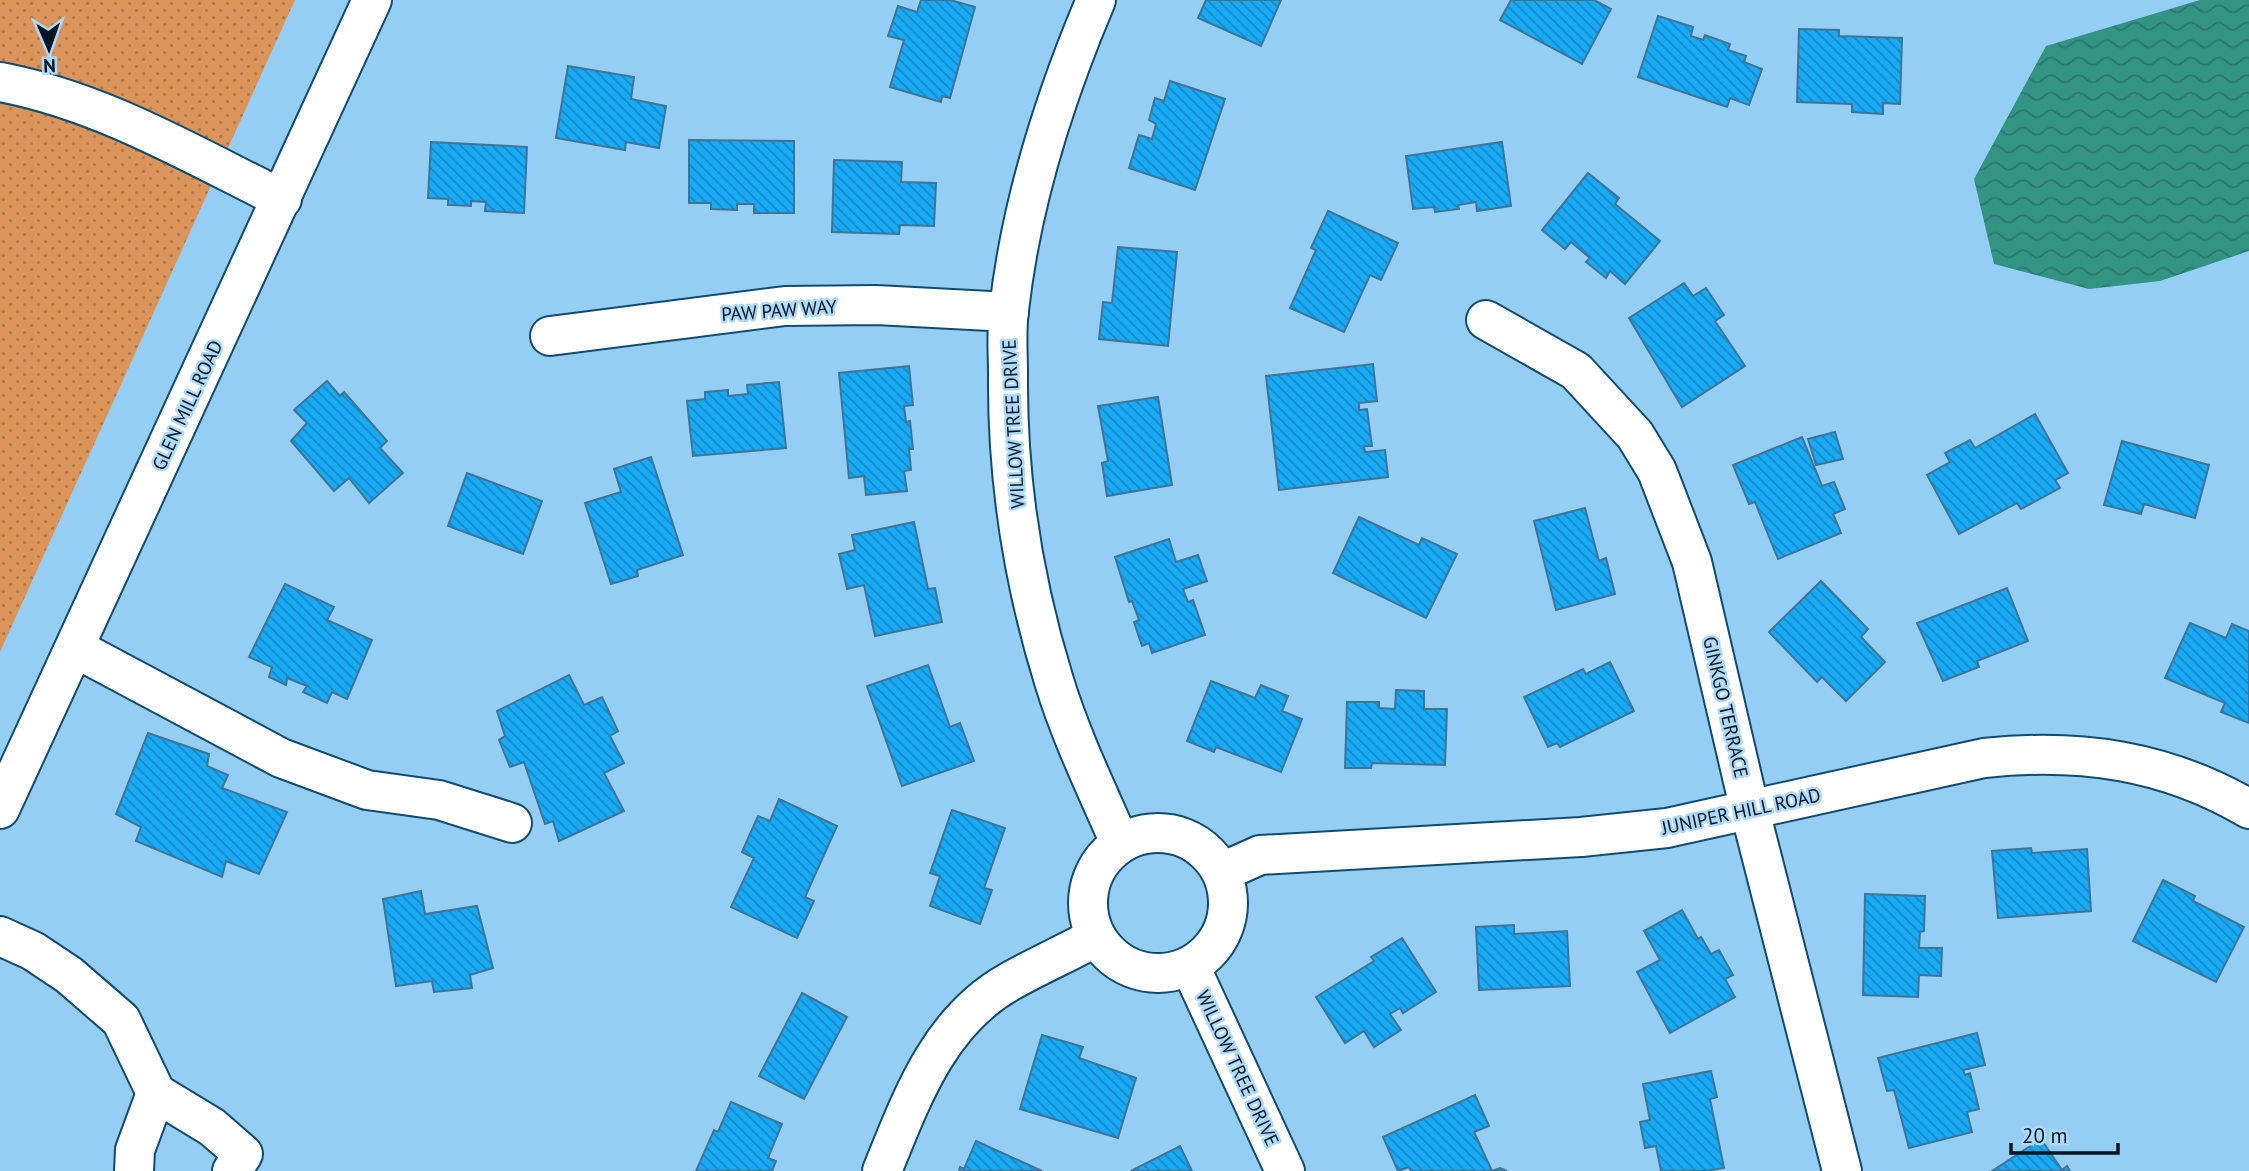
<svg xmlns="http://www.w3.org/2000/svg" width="2249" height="1171" font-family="'PT Sans',sans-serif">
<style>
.grass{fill:url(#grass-dots)}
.water{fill:url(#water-waves)}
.building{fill:url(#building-back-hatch);stroke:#3e7498;stroke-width:2}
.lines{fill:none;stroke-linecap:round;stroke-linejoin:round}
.minor-casing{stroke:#114b6d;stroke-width:42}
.major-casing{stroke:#114b6d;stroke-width:42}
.minor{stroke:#fff;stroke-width:38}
.major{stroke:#fff;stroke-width:38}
.labels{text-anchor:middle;stroke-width:5;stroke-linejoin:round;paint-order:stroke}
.street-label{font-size:19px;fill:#011523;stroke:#addafa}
</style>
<defs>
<pattern id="grass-dots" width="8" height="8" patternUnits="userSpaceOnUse" patternTransform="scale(1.75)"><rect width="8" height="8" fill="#db955b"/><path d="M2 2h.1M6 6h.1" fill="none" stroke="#af784b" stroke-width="1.8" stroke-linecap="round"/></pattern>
<pattern id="water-waves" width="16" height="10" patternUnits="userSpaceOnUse" patternTransform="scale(1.75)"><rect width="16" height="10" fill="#339484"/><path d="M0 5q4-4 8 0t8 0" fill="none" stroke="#29786c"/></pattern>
<pattern id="building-back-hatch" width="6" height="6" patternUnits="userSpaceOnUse" patternTransform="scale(1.75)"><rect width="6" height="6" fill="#19aaf5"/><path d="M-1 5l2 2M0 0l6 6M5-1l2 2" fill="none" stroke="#1489c6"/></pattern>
</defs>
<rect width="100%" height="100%" fill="#95cef5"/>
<!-- grass -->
<polygon class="grass" points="0,0 295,0 0,652"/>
<!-- water -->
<polygon class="water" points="2200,0 2249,0 2249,251 2160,281 2089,289 1994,264 1974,179 2046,46"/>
<!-- building -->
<g class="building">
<polygon points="921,0 950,0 975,7 950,98 942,96 941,102 890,87 904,40 888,36 898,6 917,12"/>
<polygon points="1206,0 1281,0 1261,46 1198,18"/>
<polygon points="1511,0 1594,0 1611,9 1582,64 1500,20"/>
<polygon points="1658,16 1693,27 1691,36 1703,40 1705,35 1730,44 1728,50 1746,56 1744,62 1762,69 1749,105 1730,98 1727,107 1638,77"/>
<polygon points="1799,29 1839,30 1839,36 1902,38 1900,104 1883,103 1883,114 1852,112 1852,104 1797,102"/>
<polygon points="568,66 634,77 631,99 666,106 659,148 626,142 625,150 556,138"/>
<polygon points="1170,81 1225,99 1195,190 1129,168 1139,135 1152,139 1156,124 1149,120 1155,98 1164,101"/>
<polygon points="689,140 794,141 794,213 754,213 754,204 737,204 737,210 711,209 711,203 689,203"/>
<polygon points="431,142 527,147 524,213 485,211 486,202 471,201 471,206 453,205 448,205 448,199 428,198"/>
<polygon points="1502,142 1511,206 1477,211 1476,202 1458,205 1459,209 1435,212 1434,207 1413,209 1406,156"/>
<polygon points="834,160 902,162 901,182 936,183 934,226 900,225 899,234 832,232"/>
<polygon points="1588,173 1619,198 1615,204 1660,241 1625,284 1610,271 1606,278 1586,262 1590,258 1571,242 1565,249 1542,230"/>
<polygon points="1328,211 1398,243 1381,280 1370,275 1344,332 1290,308 1316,250 1311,248"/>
<polygon points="1118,247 1177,252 1168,346 1099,339 1103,302 1112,303"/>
<polygon points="1684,283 1693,296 1706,288 1724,315 1715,321 1745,366 1682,407 1629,318"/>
<polygon points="1373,364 1377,401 1359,403 1359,410 1367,409 1372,446 1364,446 1365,452 1385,450 1388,477 1279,490 1266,376"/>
<polygon points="909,366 913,405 904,406 906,422 910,421 913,449 909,449 911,470 904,471 907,491 866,495 864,476 849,478 839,373"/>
<polygon points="327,381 340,396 344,392 387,441 380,448 403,473 369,503 349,478 334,491 291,441 307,423 294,410"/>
<polygon points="779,382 786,448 693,456 687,401 705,399 705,392 728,390 728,396 748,394 747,385"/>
<polygon points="1158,397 1172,485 1107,496 1102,463 1108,461 1098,406"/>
<polygon points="2035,414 2068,473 2055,480 2060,488 2021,509 2017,503 1959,534 1927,475 1950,462 1945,453 1970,440 1975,448"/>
<polygon points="1835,432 1843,459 1816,465 1808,439"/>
<polygon points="1802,437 1822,486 1834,482 1845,509 1833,514 1841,533 1778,559 1755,502 1749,504 1733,465"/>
<polygon points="2122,441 2209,465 2195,518 2144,504 2141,514 2104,505"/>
<polygon points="651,457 683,555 637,570 638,576 611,584 585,503 621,492 614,469"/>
<polygon points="467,473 542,501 523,554 448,526"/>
<polygon points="1585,508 1599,561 1606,558 1615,594 1556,610 1534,521"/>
<polygon points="1359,517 1419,545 1422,538 1457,554 1426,618 1333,573"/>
<polygon points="914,522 928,589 935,588 942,622 875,636 864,585 847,589 839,554 855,550 852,535"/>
<polygon points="1169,539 1176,562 1198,555 1207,581 1183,589 1188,602 1193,600 1205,635 1152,653 1149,643 1142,646 1134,622 1139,620 1132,601 1129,602 1115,557"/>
<polygon points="1821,581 1868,629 1861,637 1885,662 1846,701 1822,677 1817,682 1769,632"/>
<polygon points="285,584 334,607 327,620 372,640 347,699 332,692 327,703 303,692 307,686 287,678 286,685 269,677 272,667 249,657"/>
<polygon points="2007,588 2028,641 1977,661 1979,667 1943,681 1917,623"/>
<polygon points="2190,623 2226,638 2232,624 2249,631 2249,723 2221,712 2225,703 2165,678"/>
<polygon points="1610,662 1634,711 1560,747 1557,743 1548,747 1524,697 1583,669 1586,674"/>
<polygon points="928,665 950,727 960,723 974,761 902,786 867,686"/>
<polygon points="569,675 584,705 602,697 618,731 610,736 624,763 604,773 624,811 559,841 553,821 545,824 524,762 510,767 499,740 505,736 497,711"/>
<polygon points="1211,681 1255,698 1261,685 1288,696 1282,711 1302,719 1281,772 1216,747 1214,752 1187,741"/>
<polygon points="1396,690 1424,691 1424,709 1447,709 1445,765 1372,763 1371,768 1345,768 1347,702 1379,702 1379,708 1395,709"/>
<polygon points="148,733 209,754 207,766 228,775 222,788 287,812 259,874 226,861 222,877 136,841 141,827 116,814"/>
<polygon points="779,799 837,826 805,897 814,901 797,938 731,907 754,858 742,852 758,816 770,821"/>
<polygon points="952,810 1005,828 984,888 992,890 980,924 930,906 940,876 930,873"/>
<polygon points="2031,848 2032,853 2087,849 2091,911 1998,918 1992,851"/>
<polygon points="2163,880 2195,896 2193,901 2244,927 2216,982 2133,941"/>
<polygon points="421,891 425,914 477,906 493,968 470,975 472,988 434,992 432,981 396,986 383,899"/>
<polygon points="1865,894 1925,896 1924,931 1920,932 1919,948 1942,948 1941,976 1919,975 1918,997 1863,995"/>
<polygon points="1682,910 1698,939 1701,937 1711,954 1719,950 1733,975 1725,979 1735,997 1670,1033 1637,972 1660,960 1644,931"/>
<polygon points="1514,925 1514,934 1567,931 1570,986 1479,990 1476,927"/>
<polygon points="1402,938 1436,992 1403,1013 1400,1008 1390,1014 1401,1030 1374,1047 1364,1031 1345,1043 1316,997 1374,961 1371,957"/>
<polygon points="802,993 847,1017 804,1099 759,1076"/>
<polygon points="1977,1033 1985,1065 1963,1070 1965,1075 1970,1073 1979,1109 1967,1112 1972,1132 1909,1148 1894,1090 1887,1091 1878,1058"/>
<polygon points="1042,1035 1083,1047 1079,1058 1136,1078 1118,1138 1020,1109"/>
<polygon points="1711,1071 1717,1097 1710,1099 1724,1168 1706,1171 1661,1171 1656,1146 1645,1148 1640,1122 1650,1120 1643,1084"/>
<polygon points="1475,1095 1489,1126 1474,1132 1492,1171 1500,1168 1507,1171 1411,1171 1409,1167 1398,1171 1383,1137"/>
<polygon points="731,1102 782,1124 768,1158 776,1161 772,1171 696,1171 714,1130 718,1132"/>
<polygon points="2041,1139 2062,1170 2067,1166 2070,1171 1992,1171"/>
<polygon points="976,1141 1042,1171 959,1171 960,1167 964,1169"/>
<polygon points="1180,1146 1192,1171 1131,1171"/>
</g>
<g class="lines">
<!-- minor casing -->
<g class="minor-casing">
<g id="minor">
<path d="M1096,0C1054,99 1021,202 1009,310C1006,331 1008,353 1008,374C1007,478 1023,581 1054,681C1071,737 1097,790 1120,843"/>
<path d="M0,82C101,101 191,154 282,199"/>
<polyline points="1486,320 1576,371 1635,435 1657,471 1692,562 1750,811 1842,1171"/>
<polyline points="550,336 785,306 876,305 1009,312"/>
<polyline points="75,648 281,758 367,790 439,800 512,823"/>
<circle cx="1158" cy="903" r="70"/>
<path d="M1222,872L1260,855L1581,837L1667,828L1984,758C2079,748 2166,760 2249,809"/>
<polyline points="0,936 33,951 69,975 121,1020 156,1093 212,1127 243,1154 232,1171"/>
<polyline points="1190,966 1285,1171"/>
<polyline points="134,1171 135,1150 156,1093"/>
<path d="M882,1171C911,1100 938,1022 1009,982C1037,966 1067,953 1096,937"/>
</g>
</g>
<!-- major casing -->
<g class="major-casing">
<polyline id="major" points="0,809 372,0"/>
</g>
<!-- minor -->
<use href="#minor" class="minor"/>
<!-- major -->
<use href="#major" class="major"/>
</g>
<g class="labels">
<!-- street labels -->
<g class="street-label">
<text transform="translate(779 310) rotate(-4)" y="7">PAW PAW WAY</text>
<text transform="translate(187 405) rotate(-65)" y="7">GLEN MILL ROAD</text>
<text transform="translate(1013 424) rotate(-93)" y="7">WILLOW TREE DRIVE</text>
<text transform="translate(1726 707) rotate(77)" y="7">GINKGO TERRACE</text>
<text transform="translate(1741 811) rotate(-12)" y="7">JUNIPER HILL ROAD</text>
<text transform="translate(1238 1068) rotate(65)" y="7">WILLOW TREE DRIVE</text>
</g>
</g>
<!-- north arrow -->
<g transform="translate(49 49) rotate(178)" stroke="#addafa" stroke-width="5" paint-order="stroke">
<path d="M0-5L12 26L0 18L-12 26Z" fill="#011523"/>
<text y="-10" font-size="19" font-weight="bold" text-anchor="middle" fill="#011523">N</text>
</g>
<!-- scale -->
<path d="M2011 1143v10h107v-10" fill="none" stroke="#011523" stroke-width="3.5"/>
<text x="2022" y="1143" font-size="21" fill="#011523" stroke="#addafa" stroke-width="5" paint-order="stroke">20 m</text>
</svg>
